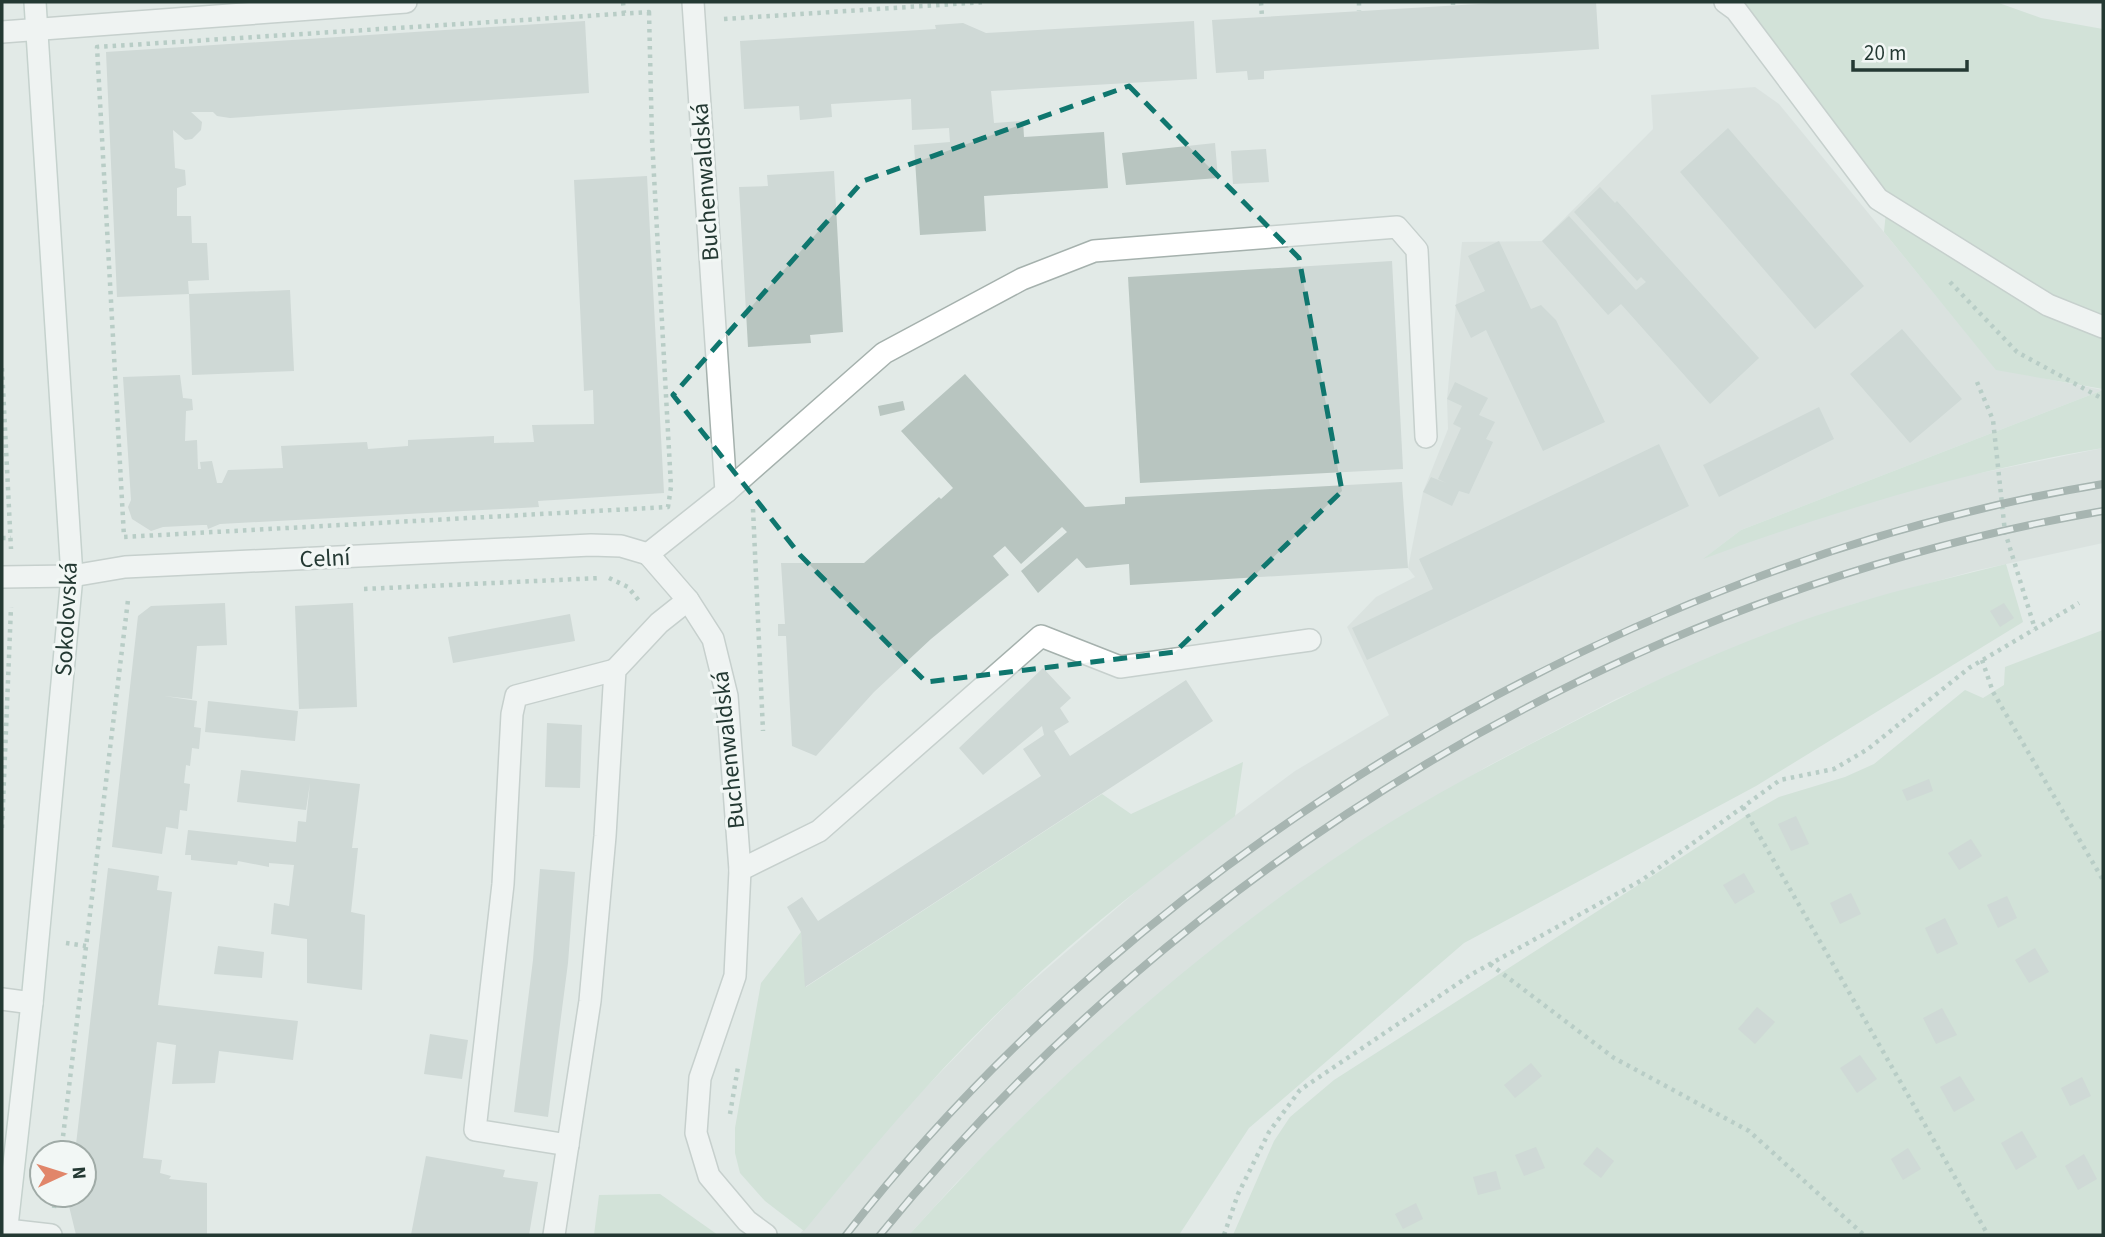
<svg xmlns="http://www.w3.org/2000/svg" width="2105" height="1237" font-family="'Source Sans 3',sans-serif">
<style>
.built{fill:#d0dad6}
.green{fill:#bed9c5}
.building{fill:#b8c5c0}
.lines{fill:none;stroke-linecap:round;stroke-linejoin:round}
.lane-casing{stroke:#a5b1ad;stroke-width:24}
.street-casing{stroke:#a5b1ad;stroke-width:24}
.secondary-casing{stroke:#a2b5ae;stroke-width:24}
.path{stroke:#86aa9e;stroke-width:4.5;stroke-dasharray:3.5 5;stroke-linecap:butt}
.lane{stroke:#fff;stroke-width:21}
.street{stroke:#fff;stroke-width:21}
.secondary{stroke:#fff;stroke-width:21}
.rail-casing{stroke:#5f756f;stroke-width:8}
.rail{stroke:#f2f7f5;stroke-width:5;stroke-dasharray:16;stroke-linecap:butt}
.marked{fill:none;stroke:#0f766e;stroke-width:5;stroke-dasharray:14 9;stroke-linejoin:round}
.labels{text-anchor:middle;stroke-width:6;stroke-linejoin:round;paint-order:stroke}
.street-label{font-size:24px;fill:#243933;stroke:#f2f7f5}
</style>
<rect width="100%" height="100%" fill="#e2eae7"/>
<!-- built -->
<polygon class="built" points="1755,87 1779,104 1996,369 2103,390 1741,530 1706,557 1825,514 1951,479 2103,448 2103,543 1974,571 1853,604 1738,646 1616,699 1488,766 1347,850 1213,949 1078,1065 957,1182 909,1235 799,1235 891,1123 1014,997 1155,875 1295,771 1389,715 1347,627 1376,597 1415,577 1408,568 1423,492 1448,429 1447,399 1462,242 1542,241 1653,129 1651,95"/>
<!-- green -->
<g class="green">
<polygon points="1743,2 1996,2 2041,18 2103,29 2103,389 1996,370 1884,232 1888,193"/>
<path d="M2103,390V448C1966,471 1834,511 1703,559L1741,530Z"/>
<path d="M2006,564L2023,622L1756,786L1464,943L1249,1128L1179,1235H909C1033,1096 1192,954 1347,850C1414,805 1486,767 1558,730C1652,680 1751,635 1853,604C1904,588 1955,577 2006,564Z"/>
<polygon points="2103,630 2103,1235 1233,1235 1274,1141 1290,1117 1334,1080 1749,814 1779,797 1845,777 1874,764 1965,690 1983,698 2004,685 2005,667"/>
<path d="M1243,762L1235,816C1158,873 1081,932 1013,998C937,1070 870,1150 804,1231L765,1201L740,1173L735,1153V1128L761,983L801,932L806,987L1102,794L1131,814Z"/>
<polygon points="660,1194 718,1235 594,1235 599,1195"/>
</g>
<!-- building -->
<g class="building">
<polygon points="1596,2 1599,49 1264,71 1264,79 1248,80 1247,71 1216,73 1212,20 1512,2"/>
<polygon points="585,21 589,93 230,118 217,116 213,112 191,112 202,122 201,130 192,139 185,140 173,130 175,168 185,170 186,185 177,188 177,216 191,216 192,243 207,243 209,280 188,281 189,294 117,297 106,52"/>
<polygon points="1194,21 1197,79 991,91 994,123 1023,121 1024,137 1104,132 1108,188 984,196 986,231 920,235 914,145 950,142 949,128 912,130 911,99 831,104 832,117 800,120 799,106 744,109 740,41 936,29 935,25 963,23 986,33"/>
<polygon points="1728,128 1864,286 1815,329 1680,172"/>
<polygon points="1215,143 1218,178 1126,185 1122,153"/>
<polygon points="1266,149 1269,182 1233,184 1231,151"/>
<polygon points="834,171 843,332 810,335 811,343 748,347 739,187 768,186 767,175"/>
<polygon points="647,176 664,493 538,501 539,507 220,524 208,529 207,525 202,525 163,527 151,531 132,519 128,507 131,500 123,377 180,375 183,398 192,399 193,410 186,411 185,441 197,440 198,469 201,469 200,462 212,461 217,483 222,483 228,470 283,468 281,446 367,442 368,449 408,446 408,440 494,436 494,443 534,442 532,425 594,424 593,390 584,391 574,180"/>
<polygon points="1600,187 1615,203 1617,201 1759,358 1710,404 1621,304 1608,315 1542,241 1569,216 1636,290 1646,282 1641,277 1637,281 1574,212"/>
<polygon points="1499,241 1531,309 1541,305 1556,320 1605,422 1543,451 1486,330 1471,338 1455,305 1485,291 1468,256"/>
<polygon points="1392,261 1403,469 1140,483 1128,277"/>
<polygon points="290,290 294,371 192,375 189,294"/>
<polygon points="1902,329 1962,399 1910,443 1850,374"/>
<polygon points="965,374 1085,507 1125,504 1125,497 1402,482 1408,568 1130,585 1129,564 1086,568 1077,558 1038,593 1021,571 1067,532 1062,527 1021,564 1005,546 993,556 1009,575 931,639 874,692 816,756 792,746 786,636 778,636 778,624 785,624 781,563 864,563 939,497 941,499 953,488 901,431"/>
<polygon points="1455,382 1488,398 1479,415 1495,422 1486,439 1493,442 1469,494 1459,491 1452,506 1423,492 1431,477 1446,483 1438,479 1461,428 1453,424 1462,406 1447,399"/>
<polygon points="903,401 905,410 880,416 878,406"/>
<polygon points="1819,407 1834,439 1719,497 1703,465"/>
<polygon points="1659,444 1689,506 1367,660 1352,628 1433,589 1419,559"/>
<polygon points="225,603 227,645 197,646 192,699 164,696 197,701 194,727 201,728 199,749 192,748 190,766 186,765 184,783 190,784 187,811 180,810 178,829 166,827 162,854 112,847 138,616 151,606"/>
<polygon points="353,603 357,707 299,709 295,606"/>
<polygon points="2004,603 2014,618 2000,627 1990,611"/>
<polygon points="570,614 575,641 453,663 448,637"/>
<polygon points="1043,668 1071,698 1060,708 1069,722 1054,731 1070,756 1186,680 1213,721 805,987 801,932 787,907 802,897 818,921 1041,776 1023,749 1044,735 1042,726 983,775 959,748"/>
<polygon points="208,701 298,711 295,741 205,732"/>
<polygon points="547,723 582,725 580,788 545,787"/>
<polygon points="241,770 360,784 352,848 358,848 351,912 365,915 362,990 307,983 307,939 271,934 274,903 289,906 294,865 269,863 269,867 238,861 237,865 191,860 191,855 185,855 188,830 296,842 298,821 306,822 310,783 306,810 237,802"/>
<polygon points="1929,779 1933,791 1907,801 1902,790"/>
<polygon points="1796,816 1809,844 1791,851 1778,824"/>
<polygon points="1971,839 1982,856 1959,870 1948,853"/>
<polygon points="108,868 159,876 157,890 172,892 158,1005 298,1021 293,1060 219,1051 215,1083 172,1084 176,1045 157,1042 143,1158 162,1160 160,1173 171,1176 169,1179 207,1183 207,1235 76,1235 68,1202 69,1195 84,1195 84,1153 75,1153"/>
<polygon points="540,869 575,872 568,963 548,1117 514,1112 533,960"/>
<polygon points="1744,873 1755,892 1735,904 1723,885"/>
<polygon points="1851,893 1861,914 1840,924 1830,903"/>
<polygon points="2007,896 2017,918 1998,928 1987,905"/>
<polygon points="1945,918 1958,944 1937,954 1925,928"/>
<polygon points="218,946 264,952 262,978 214,974"/>
<polygon points="2035,948 2049,972 2029,983 2015,960"/>
<polygon points="1757,1007 1775,1022 1755,1044 1738,1029"/>
<polygon points="1942,1008 1957,1035 1936,1044 1923,1018"/>
<polygon points="430,1034 468,1040 462,1079 424,1074"/>
<polygon points="1860,1055 1877,1079 1857,1093 1840,1068"/>
<polygon points="1531,1063 1542,1076 1515,1098 1504,1085"/>
<polygon points="1960,1076 1975,1100 1954,1112 1940,1087"/>
<polygon points="2082,1077 2091,1096 2070,1106 2061,1088"/>
<polygon points="2022,1131 2037,1157 2016,1170 2001,1143"/>
<polygon points="1536,1147 1545,1168 1524,1176 1515,1155"/>
<polygon points="1597,1147 1614,1161 1601,1178 1583,1164"/>
<polygon points="1908,1148 1921,1169 1903,1180 1891,1159"/>
<polygon points="2084,1154 2097,1179 2078,1190 2065,1166"/>
<polygon points="426,1156 505,1170 503,1177 538,1182 529,1235 411,1235"/>
<polygon points="1496,1171 1501,1189 1478,1195 1473,1177"/>
<polygon points="1416,1203 1423,1219 1403,1229 1395,1214"/>
</g>
<g class="lines">
<!-- lane casing -->
<g class="lane-casing">
<g id="lane">
<polyline points="1725,2 1736,10 1878,199 2048,305 2103,327"/>
<polyline points="726,492 884,353 1022,279 1094,251 1397,227 1417,250 1426,437"/>
<polyline points="740,870 819,831 1041,636 1120,667 1310,640"/>
<polyline points="568,1145 475,1130 503,884 512,714 516,696 615,670"/>
<polyline points="554,1235 590,1001 605,836 615,670 659,623 688,600"/>
</g>
</g>
<!-- street casing -->
<g class="street-casing">
<g id="street">
<polyline points="693,2 726,492 648,554 688,600 713,639 727,696 740,870 735,976 700,1078 696,1133 709,1176 747,1221 766,1235"/>
<polyline points="2,32 406,2"/>
<polyline points="2,577 72,576 125,567 591,545 621,546 648,554"/>
<polyline points="2,999 32,1003"/>
<polyline points="7,1230 51,1235"/>
</g>
</g>
<!-- secondary casing -->
<g class="secondary-casing">
<polyline id="secondary" points="6,1235 32,1003 72,576 35,2"/>
</g>
<!-- path -->
<g class="path">
<polyline points="623,2 624,13"/>
<polyline points="1261,2 1262,17"/>
<polyline points="1359,2 1359,11"/>
<polyline points="1453,2 1453,5"/>
<polygon points="649,12 652,139 671,487 668,507 124,537 97,47"/>
<polyline points="724,19 985,2"/>
<polyline points="1950,282 2017,352 2103,399"/>
<polyline points="2,368 11,549"/>
<polyline points="1977,382 1993,420 2005,532 2035,629"/>
<polyline points="753,509 763,731"/>
<polyline points="2,538 11,538"/>
<polyline points="609,578 628,587 640,602"/>
<polyline points="364,589 600,578"/>
<polyline points="1982,660 1993,692 2103,880"/>
<polyline points="1743,807 1988,1235"/>
<polyline points="2,828 11,607"/>
<polyline points="66,943 86,946"/>
<polyline points="1490,964 1614,1058 1749,1131 1864,1235"/>
<polyline points="730,1114 738,1067"/>
<polyline points="61,1153 128,600"/>
<polyline points="54,1208 56,1195"/>
<polyline points="1224,1235 1238,1194 1269,1132 1300,1090 1472,974 1642,880 1780,780 1834,769 1868,749 1969,668 2079,603"/>
</g>
<!-- lane -->
<use href="#lane" class="lane"/>
<!-- street -->
<use href="#street" class="street"/>
<!-- secondary -->
<use href="#secondary" class="secondary"/>
<!-- rail casing -->
<g class="rail-casing">
<g id="rail">
<path d="M846,1235C1144,853 1624,564 2103,484"/>
<path d="M880,1235C1184,862 1627,592 2103,511"/>
</g>
</g>
<!-- rail -->
<use href="#rail" class="rail"/>
</g>
<!-- marked area -->
<path d="M0 0H2105V1237H0ZM1129,86L1299,258L1342,491L1175,652L926,682L800,555L673,395L863,181Z" fill="#e2eae7" fill-opacity=".55" fill-rule="evenodd"/>
<path class="marked" d="M1129,86L1299,258L1342,491L1175,652L926,682L800,555L673,395L863,181Z"/>
<g class="labels">
<!-- street labels -->
<g class="street-label">
<text transform="translate(705 182) rotate(-94)" y="8">Buchenwaldská</text>
<text transform="translate(325 558) rotate(-3)" y="8">Celní</text>
<text transform="translate(66 619) rotate(-87)" y="8">Sokolovská</text>
<text transform="translate(728 750) rotate(-96)" y="8">Buchenwaldská</text>
</g>
</g>
<!-- border -->
<rect width="2105" height="1237" fill="none" stroke="#243933" stroke-width="7"/>
<!-- north arrow -->
<g transform="translate(63 1174) rotate(86)"><circle r="33" fill="#f2f7f5" stroke="#a0aba7" stroke-width="2"/>
<path d="M0-5L12 26L0 18L-12 26Z" fill="#e1866a"/>
<text y="-10" font-size="19" font-weight="bold" text-anchor="middle" fill="#243933">N</text>
</g>
<!-- scale -->
<path d="M1853 60v10h114v-10" fill="none" stroke="#243933" stroke-width="3.5"/>
<text x="1864" y="60" font-size="21" fill="#243933" stroke="#f2f7f5" stroke-width="5" paint-order="stroke">20 m</text>
</svg>
